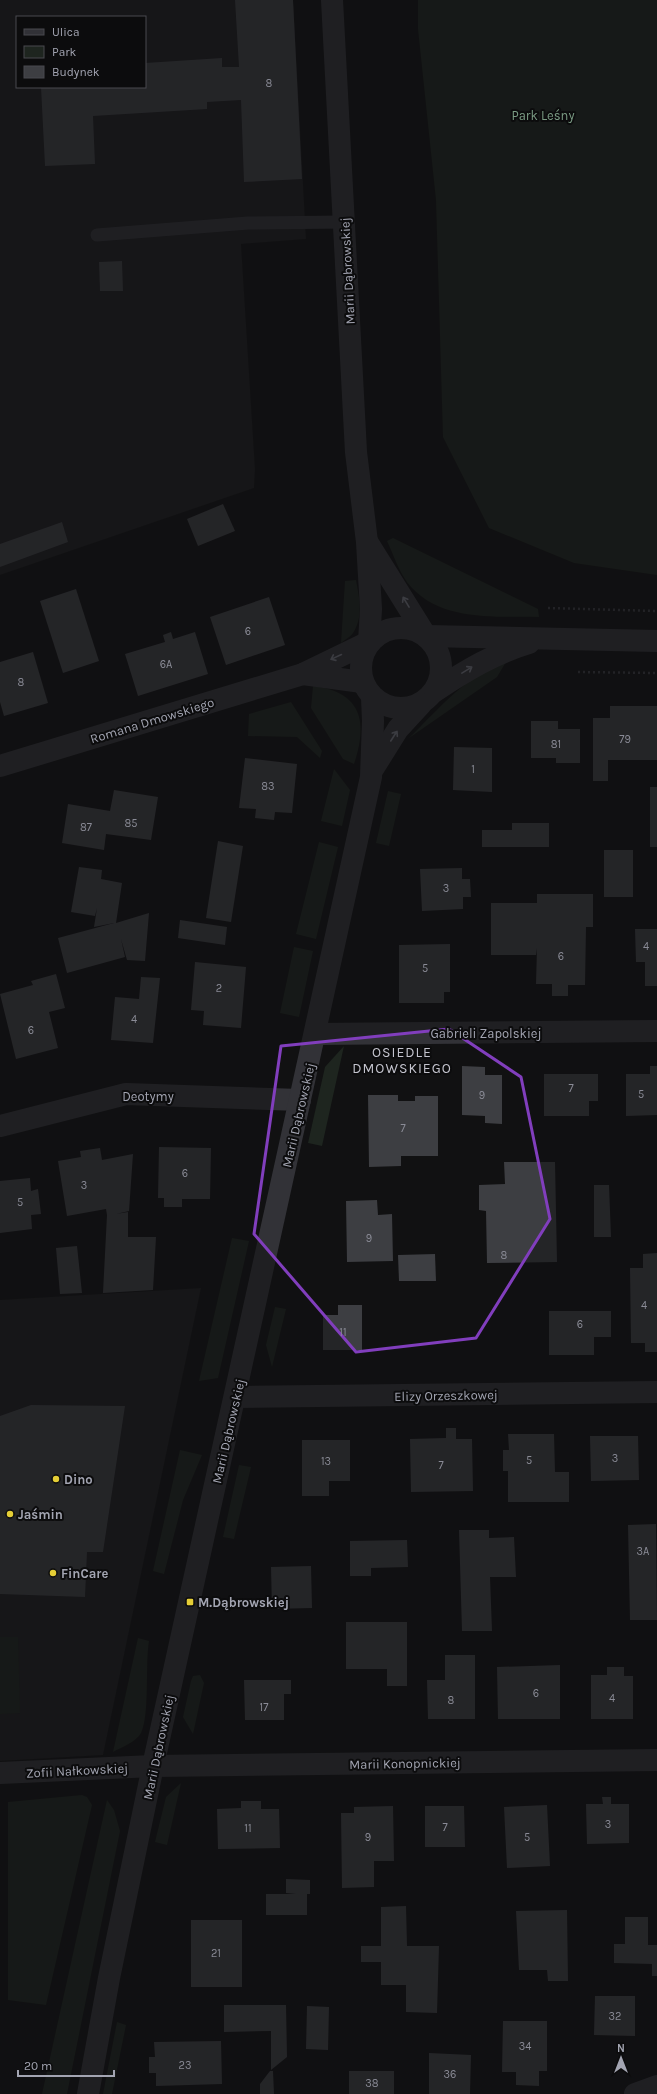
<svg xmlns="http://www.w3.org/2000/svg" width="657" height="2094" font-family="Karla,sans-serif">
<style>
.built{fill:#1d1d1f;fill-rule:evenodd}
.green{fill:#1e251f}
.building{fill:#3d3e42}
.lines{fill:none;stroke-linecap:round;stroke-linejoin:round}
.path{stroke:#38393e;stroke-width:2.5;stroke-dasharray:2 3;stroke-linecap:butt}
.service{stroke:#323237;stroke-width:13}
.minor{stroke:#323237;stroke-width:22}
.tertiary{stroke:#323237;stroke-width:22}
.oneway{stroke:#70717b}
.marked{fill:none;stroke:#813ebd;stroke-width:3;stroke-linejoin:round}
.poi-dot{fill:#e5ce36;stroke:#0c0c0d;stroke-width:1.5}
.labels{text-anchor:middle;stroke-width:4;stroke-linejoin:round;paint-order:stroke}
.number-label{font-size:11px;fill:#8a8b96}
.park-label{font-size:13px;fill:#7b9c84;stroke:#0c0c0d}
.street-label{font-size:13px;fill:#a3a5b2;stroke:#0c0c0d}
.poi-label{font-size:13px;font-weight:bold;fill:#a3a5b2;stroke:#0c0c0d;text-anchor:start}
.neighbourhood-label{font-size:14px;letter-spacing:1px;fill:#c4c4ce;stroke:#0c0c0d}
</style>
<rect width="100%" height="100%" fill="#111112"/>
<!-- built -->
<g class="built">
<path d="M0,0H293L306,239L241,244L255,469L254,488L0,575ZM17,17H145V87H17Z"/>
<polygon points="201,1288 103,1755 0,1761 0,1300"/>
</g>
<!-- green -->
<g class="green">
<polygon points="418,0 657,0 657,575 574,563 489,528 443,437 436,200 418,29"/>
<path d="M393,538L538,609L539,617C497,616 443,622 411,587C400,575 394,556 387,541Z"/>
<path d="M356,580C359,597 364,617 353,633C351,636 345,640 341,643L345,581Z"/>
<path d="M506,662L497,677L409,738C438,710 467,674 506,662Z"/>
<path d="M313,686C362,692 368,722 354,764L343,759L311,708Z"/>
<polygon points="291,702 322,751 320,758 297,737 248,736 249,714"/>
<polygon points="334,769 350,790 342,826 321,821"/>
<polygon points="388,791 401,794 389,846 376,843"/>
<polygon points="319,842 338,847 316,939 296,934"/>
<polygon points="294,947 313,951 299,1017 280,1013"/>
<polygon points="344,1046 322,1146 308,1143 325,1067"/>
<polygon points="232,1238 249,1241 218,1378 199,1381"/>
<polygon points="275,1307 286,1309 272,1367 266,1345"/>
<polygon points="180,1450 202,1455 183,1500 164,1574 153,1571"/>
<polygon points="239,1465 251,1467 234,1539 223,1537"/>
<polygon points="0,1637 18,1637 20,1713 0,1714"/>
<path d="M138,1638L149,1641C145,1664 150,1715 141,1733C136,1742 122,1747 113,1752Z"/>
<polygon points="200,1675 204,1683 193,1734 183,1717 191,1681 193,1676"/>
<polygon points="181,1783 167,1845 155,1842 166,1797"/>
<polygon points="82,1795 87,1797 92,1805 46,2005 8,2000 8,1802"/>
<polygon points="107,1800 114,1810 120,1831 67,2094 42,2094"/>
<polygon points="117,2022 126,2025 112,2094 103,2094"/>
</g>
<!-- building -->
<g class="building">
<polygon points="235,0 293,0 302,179 244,182 241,100 207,102 207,109 93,116 95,164 45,166 41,87 145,87 145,63 222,58 222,67 239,67"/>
<polygon points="122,261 123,291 100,291 99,262"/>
<polygon points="223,504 235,531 198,546 187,519"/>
<polygon points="62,522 68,542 0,567 0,544"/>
<polygon points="76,589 99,661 63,673 40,601"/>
<polygon points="269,597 285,645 226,665 210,617"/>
<polygon points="171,632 173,639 195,632 208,674 138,696 125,654 165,642 163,635"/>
<polygon points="33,652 48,703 4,716 0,702 0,662"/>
<polygon points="610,706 657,706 657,760 608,760 608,781 593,781 593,718 610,718"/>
<polygon points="531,721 558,721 558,729 580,729 580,763 556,763 556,758 531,758"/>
<polygon points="454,747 492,748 492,792 453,790"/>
<polygon points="245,758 297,764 292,813 275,812 274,820 255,818 256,809 239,808"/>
<rect x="650" y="787" width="7" height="60"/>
<polygon points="114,790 158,797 151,840 106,834 104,850 62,843 68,804 110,811"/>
<polygon points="512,823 549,823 549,847 482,847 482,830 512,830"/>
<polygon points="218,841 243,846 231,922 206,918"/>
<rect x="604" y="850" width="29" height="47"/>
<polygon points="79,867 102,870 101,879 122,883 116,923 149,913 145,961 127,960 121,939 125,957 67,973 58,938 114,923 94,927 97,908 95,916 71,912"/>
<polygon points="462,868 462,879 470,879 471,897 463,897 463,909 422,911 420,869"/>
<polygon points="537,894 593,894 593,927 586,927 585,985 568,985 568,996 552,996 552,984 536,984 537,948 536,955 491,955 491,903 537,903"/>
<polygon points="180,920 227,927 225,945 178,938"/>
<polygon points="635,929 657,929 657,986 645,986 645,962 636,962"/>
<polygon points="450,944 450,992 444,992 444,1003 399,1003 399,945"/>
<polygon points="195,962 246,967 241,1028 203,1025 204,1011 191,1010"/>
<polygon points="56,974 65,1008 49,1012 58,1048 16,1059 0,994 33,985 31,981"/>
<polygon points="141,977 160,978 153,1043 111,1040 115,997 139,999"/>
<polygon points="462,1066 485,1067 485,1075 502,1075 502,1124 485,1123 485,1116 462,1115"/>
<polygon points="650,1066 657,1066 657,1115 626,1116 626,1074 650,1074"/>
<polygon points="544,1074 598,1074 598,1101 589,1101 589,1116 544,1116"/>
<polygon points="368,1095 398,1095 398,1101 415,1101 415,1096 438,1096 438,1156 401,1156 401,1166 369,1167"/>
<polygon points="159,1147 211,1148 210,1199 182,1199 182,1207 164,1207 164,1198 158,1198"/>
<polygon points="100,1148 102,1160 133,1154 129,1211 116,1214 128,1212 128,1237 156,1237 153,1290 103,1293 107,1215 106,1209 67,1216 58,1161 81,1157 80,1151"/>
<polygon points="504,1162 555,1162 557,1262 487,1263 486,1211 479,1210 479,1185 505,1184"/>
<polygon points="30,1178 31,1191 38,1189 41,1214 31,1215 32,1229 0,1233 0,1181"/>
<polygon points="594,1185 609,1185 611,1237 594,1237"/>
<polygon points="377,1200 378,1215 392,1214 393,1261 347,1262 346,1201"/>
<polygon points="77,1246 82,1293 60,1294 56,1248"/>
<polygon points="657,1253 657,1352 645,1352 645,1343 631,1343 630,1268 643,1268 643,1254"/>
<polygon points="435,1254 436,1281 399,1281 398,1255"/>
<polygon points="338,1305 362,1305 362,1350 323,1350 323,1315 338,1315"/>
<polygon points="549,1311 611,1311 611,1337 594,1337 594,1355 549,1355"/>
<polygon points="31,1405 125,1406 103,1552 87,1552 85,1597 0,1594 0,1416"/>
<polygon points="446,1428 456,1428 456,1439 472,1439 473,1491 411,1492 410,1439 446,1438"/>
<polygon points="508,1434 554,1434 555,1472 569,1472 569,1502 508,1502 508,1471 503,1471 503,1450 509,1450"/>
<polygon points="590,1436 638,1436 639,1480 591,1481"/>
<polygon points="302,1440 350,1440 350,1481 329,1481 329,1496 302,1496"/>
<polygon points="656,1524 657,1620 630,1620 628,1525"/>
<polygon points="459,1530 489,1530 489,1538 514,1537 516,1577 490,1577 492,1631 462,1631"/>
<polygon points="407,1540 408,1567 371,1568 371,1576 350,1576 350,1541"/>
<polygon points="311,1566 312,1608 272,1609 271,1567"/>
<polygon points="346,1622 407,1622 407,1686 387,1686 387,1669 346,1669"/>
<polygon points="445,1655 475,1655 475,1719 428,1719 427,1680 445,1680"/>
<polygon points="560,1665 560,1719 498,1719 497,1667"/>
<polygon points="607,1667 624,1667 624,1676 633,1676 633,1719 591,1719 591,1675 607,1675"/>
<polygon points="244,1680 291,1680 291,1694 284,1694 284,1720 245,1720"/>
<polygon points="602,1797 611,1797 611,1804 629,1804 629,1843 587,1844 586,1804 603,1804"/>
<polygon points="241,1801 261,1801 261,1809 279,1809 280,1848 218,1849 217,1809 241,1808"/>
<polygon points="547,1805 550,1866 507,1868 504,1807"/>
<polygon points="393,1806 394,1861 374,1861 374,1887 342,1888 341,1813 354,1813 354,1807"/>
<polygon points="425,1806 464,1806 465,1847 425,1847"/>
<polygon points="286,1879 310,1880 310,1894 307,1894 307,1915 266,1915 266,1894 296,1894 286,1893"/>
<polygon points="406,1906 407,1946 439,1946 437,2013 406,2012 406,1985 381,1985 381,1962 361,1962 361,1946 381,1946 381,1907"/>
<polygon points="567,1910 568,1981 548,1981 547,1970 519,1970 516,1911"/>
<polygon points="625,1917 648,1917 648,1945 657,1945 657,1976 652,1976 652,1964 614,1963 614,1944 625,1944"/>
<rect x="191" y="1920" width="51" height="67"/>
<polygon points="595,1996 635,1996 635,2036 594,2035"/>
<polygon points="224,2005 286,2005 287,2057 271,2070 271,2031 224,2032"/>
<polygon points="307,2006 329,2007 328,2050 306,2049"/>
<polygon points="503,2021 547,2021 547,2071 539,2071 539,2086 516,2085 516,2072 502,2072"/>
<polygon points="221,2041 222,2084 156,2086 156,2073 149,2073 149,2057 155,2057 154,2042"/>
<polygon points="429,2053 471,2055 470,2094 429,2094"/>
<polygon points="270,2071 273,2071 274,2094 260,2094 260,2084"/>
<rect x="349" y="2071" width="45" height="23"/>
</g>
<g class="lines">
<!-- path -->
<g class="path">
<polyline points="548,608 656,611"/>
<polyline points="578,672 657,673"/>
</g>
<!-- service -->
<polyline class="service" points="97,235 248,223 344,222"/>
<!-- minor -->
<g class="minor">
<polyline points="303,674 362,682"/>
<polyline points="0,766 303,674 369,642"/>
<polyline points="316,1034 657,1031"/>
<polyline points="0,1126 126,1094 300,1100"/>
<polyline points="236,1397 657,1392"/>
<polyline points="0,1773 153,1766 657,1760"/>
<polyline points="635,2094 657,2086"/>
</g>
<!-- tertiary -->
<g class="tertiary">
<polyline points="332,0 356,452 367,542 371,609 369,642"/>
<polyline points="368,543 426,636"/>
<circle cx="401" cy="668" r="40"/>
<polyline points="426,636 657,641"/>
<path d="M435,691C465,671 495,653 529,643"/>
<polyline points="373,769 398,729 421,704"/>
<polyline points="88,2094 109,1978 153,1766 371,777 373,721 372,697"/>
</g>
</g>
<!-- one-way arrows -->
<defs><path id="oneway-shaft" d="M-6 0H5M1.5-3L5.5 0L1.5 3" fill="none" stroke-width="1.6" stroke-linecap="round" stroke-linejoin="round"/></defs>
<g class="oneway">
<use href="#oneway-shaft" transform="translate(406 602) rotate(-121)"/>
<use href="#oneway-shaft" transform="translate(336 657) rotate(155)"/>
<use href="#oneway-shaft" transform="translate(467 670) rotate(-31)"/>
<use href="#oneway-shaft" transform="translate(394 736) rotate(-57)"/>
</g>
<!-- marked area -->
<path d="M0 0H657V2094H0ZM449,1029L521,1077L550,1219L476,1338L356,1352L254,1234L281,1046Z" fill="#111112" fill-opacity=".55" fill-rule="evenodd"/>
<path class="marked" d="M449,1029L521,1077L550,1219L476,1338L356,1352L254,1234L281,1046Z"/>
<!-- markers -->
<g class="poi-dot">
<circle cx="56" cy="1479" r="4"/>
<circle cx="10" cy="1514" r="4"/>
<circle cx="53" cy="1573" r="4"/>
<rect x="186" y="1598" width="8" height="8" rx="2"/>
</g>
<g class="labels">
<!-- number labels -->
<g class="number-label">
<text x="269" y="87">8</text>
<text x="248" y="635">6</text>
<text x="166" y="668">6A</text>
<text x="21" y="686">8</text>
<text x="625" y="743">79</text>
<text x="556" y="748">81</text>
<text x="473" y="773">1</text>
<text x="268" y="790">83</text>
<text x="131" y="827">85</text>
<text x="86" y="831">87</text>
<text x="446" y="892">3</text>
<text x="646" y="950">4</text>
<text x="561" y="960">6</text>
<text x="425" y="972">5</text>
<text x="219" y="992">2</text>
<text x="134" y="1023">4</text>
<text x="31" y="1034">6</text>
<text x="571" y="1092">7</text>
<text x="641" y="1098">5</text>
<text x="482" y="1099">9</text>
<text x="403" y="1132">7</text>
<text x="185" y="1177">6</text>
<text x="84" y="1189">3</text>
<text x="20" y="1206">5</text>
<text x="369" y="1242">9</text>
<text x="504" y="1259">8</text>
<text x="644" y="1309">4</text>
<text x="580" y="1328">6</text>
<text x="343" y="1336">11</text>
<text x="615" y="1462">3</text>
<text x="529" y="1464">5</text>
<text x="326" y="1465">13</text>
<text x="441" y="1469">7</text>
<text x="643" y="1555">3A</text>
<text x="536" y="1697">6</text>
<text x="612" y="1702">4</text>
<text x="451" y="1704">8</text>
<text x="264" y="1711">17</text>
<text x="608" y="1828">3</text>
<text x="445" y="1831">7</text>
<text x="248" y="1832">11</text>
<text x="368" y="1841">9</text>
<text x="527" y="1841">5</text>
<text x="216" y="1957">21</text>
<text x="615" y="2020">32</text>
<text x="525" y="2050">34</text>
<text x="185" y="2069">23</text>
<text x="450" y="2078">36</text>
<text x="372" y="2087">38</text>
</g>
<!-- park labels -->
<g class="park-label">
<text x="543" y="120">Park Leśny</text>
</g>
<!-- street labels -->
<g class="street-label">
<text transform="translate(347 271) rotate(-93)" y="5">Marii Dąbrowskiej</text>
<text transform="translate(152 720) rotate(-17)" y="5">Romana Dmowskiego</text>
<text x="486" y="1038">Gabrieli Zapolskiej</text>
<text x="148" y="1101">Deotymy</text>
<text transform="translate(298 1115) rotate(-77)" y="5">Marii Dąbrowskiej</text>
<text transform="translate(446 1395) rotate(-1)" y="5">Elizy Orzeszkowej</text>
<text transform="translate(228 1431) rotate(-77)" y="5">Marii Dąbrowskiej</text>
<text transform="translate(158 1747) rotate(-78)" y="5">Marii Dąbrowskiej</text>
<text transform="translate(405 1763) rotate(-1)" y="5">Marii Konopnickiej</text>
<text transform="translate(77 1770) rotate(-3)" y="5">Zofii Nałkowskiej</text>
</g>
<!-- poi labels -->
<g class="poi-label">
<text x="64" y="1484">Dino</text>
<text x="18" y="1519">Jaśmin</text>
<text x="61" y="1578">FinCare</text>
<text x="198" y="1607">M.Dąbrowskiej</text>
</g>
<!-- neighbourhood labels -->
<g class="neighbourhood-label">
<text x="402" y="1057">OSIEDLE<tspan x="402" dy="16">DMOWSKIEGO</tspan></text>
</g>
</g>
<!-- legend -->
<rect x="16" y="16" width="130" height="72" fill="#0c0c0d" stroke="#48494f"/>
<rect x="24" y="29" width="20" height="6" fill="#323237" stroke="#48494f"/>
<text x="52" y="36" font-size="12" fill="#a3a5b2">Ulica</text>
<rect x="24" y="46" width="20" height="12" fill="#1e251f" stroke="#48494f"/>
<text x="52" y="56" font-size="12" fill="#a3a5b2">Park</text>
<rect x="24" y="66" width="20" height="12" fill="#3d3e42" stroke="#48494f"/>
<text x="52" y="76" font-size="12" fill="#a3a5b2">Budynek</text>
<!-- north arrow -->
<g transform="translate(621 2058)" stroke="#0c0c0d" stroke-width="3" paint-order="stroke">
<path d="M0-3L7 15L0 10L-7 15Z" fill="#a3a5b2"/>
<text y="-6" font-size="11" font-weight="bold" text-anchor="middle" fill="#a3a5b2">N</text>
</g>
<!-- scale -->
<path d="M18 2070v6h96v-6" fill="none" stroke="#a3a5b2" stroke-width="2"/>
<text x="24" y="2070" font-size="12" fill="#a3a5b2" stroke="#0c0c0d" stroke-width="3" paint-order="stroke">20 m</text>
</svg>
